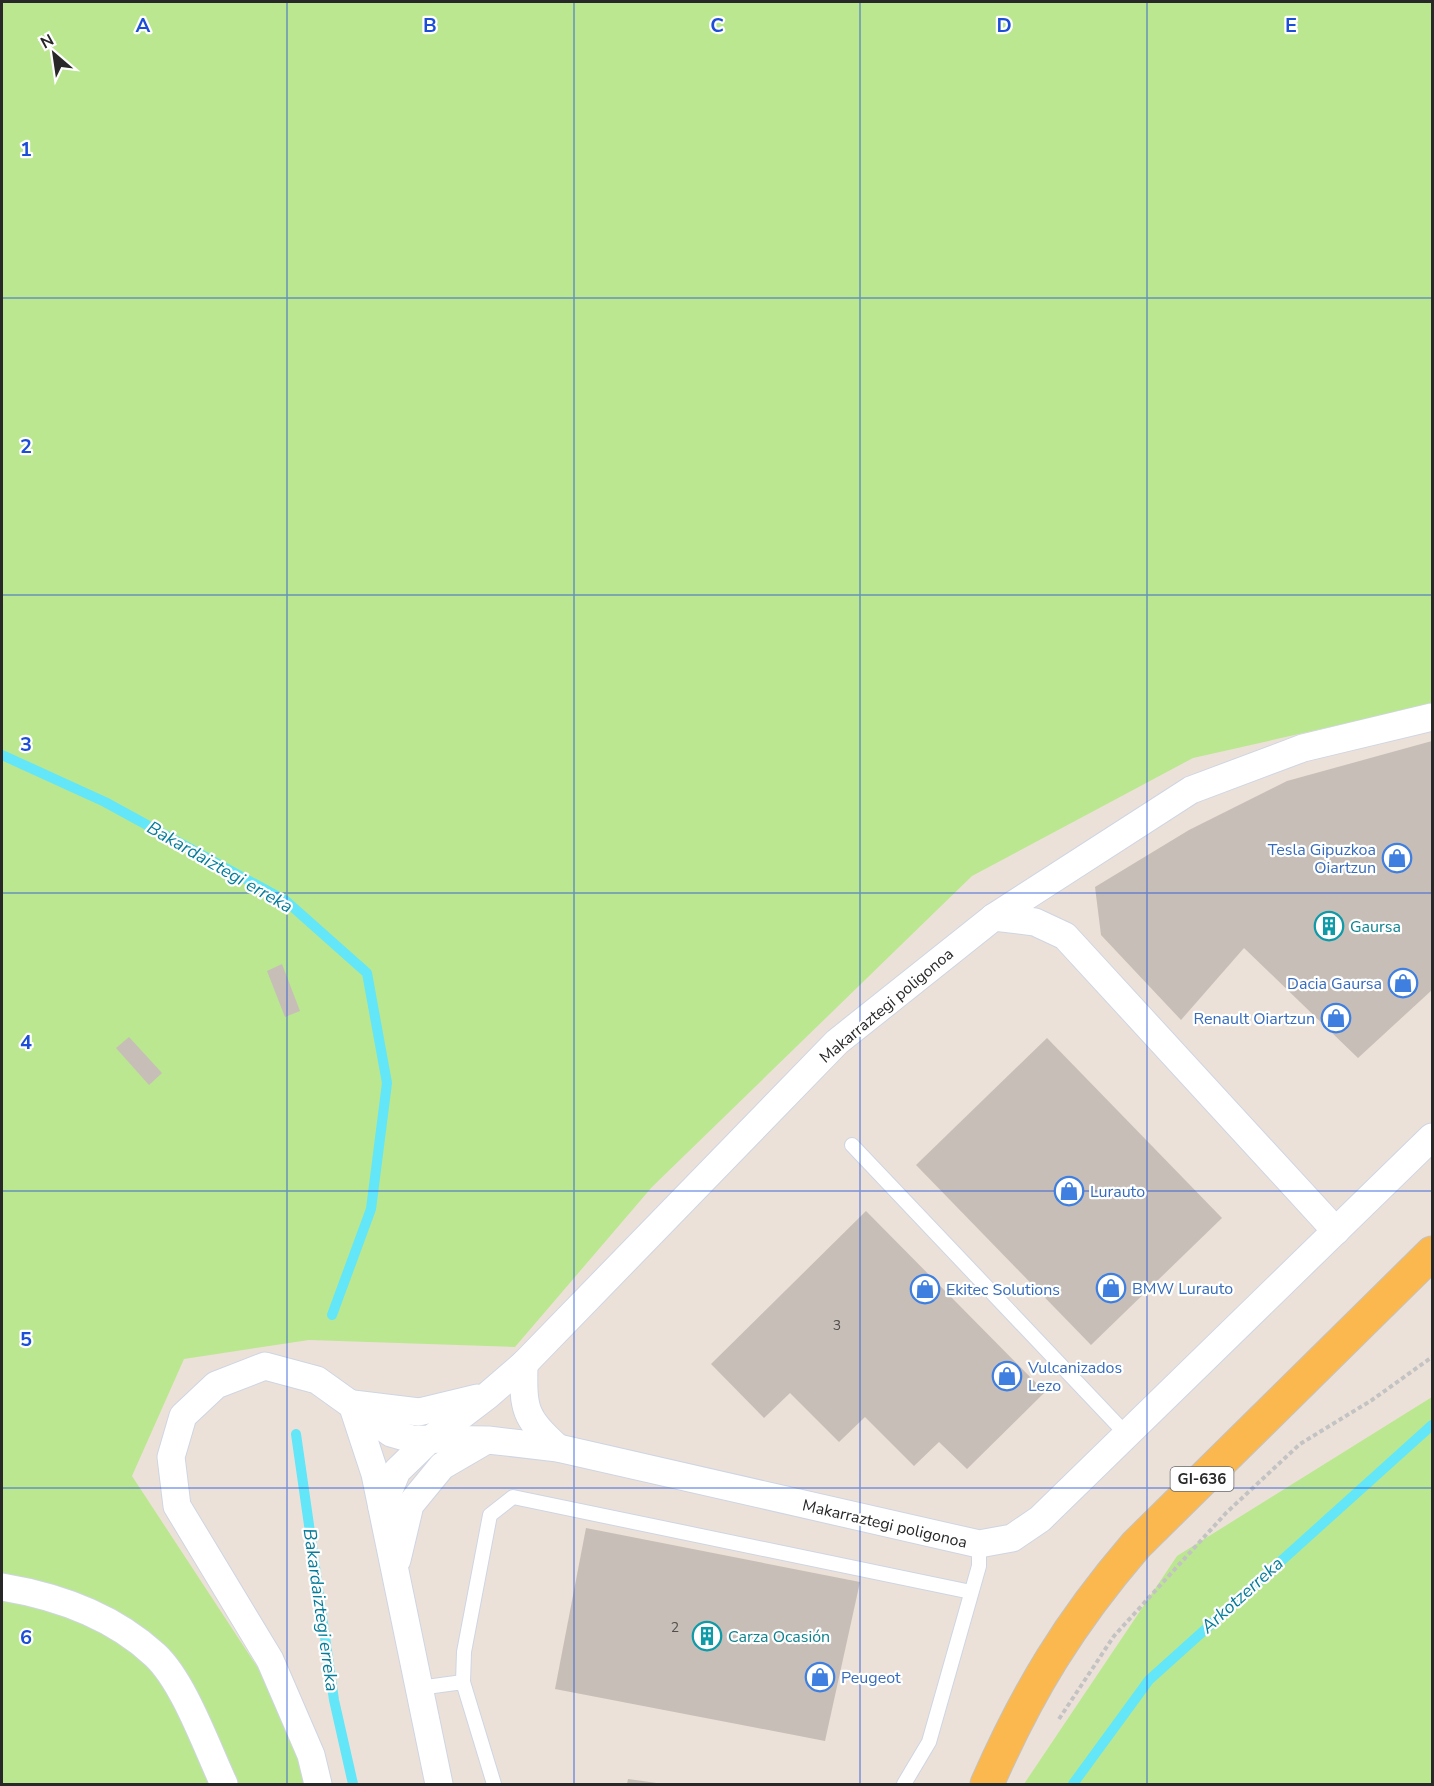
<svg xmlns="http://www.w3.org/2000/svg" width="1434" height="1786" font-family="'Nunito Sans',sans-serif">
<style>
.green{fill:#bbe790}
.lines{fill:none;stroke-linecap:round;stroke-linejoin:round}
.stream{stroke:#63e6f7;stroke-width:10}
.building{fill:#c7beb8}
.service-casing{stroke:#ced5e3;stroke-width:16}
.minor-casing{stroke:#ced5e3;stroke-width:29}
.primary-casing{stroke:#c3c3c3;stroke-width:35}
.path{stroke:#c3c3c3;stroke-width:4;stroke-dasharray:4.5 3;stroke-linecap:butt}
.service{stroke:#fff;stroke-width:14}
.minor{stroke:#fff;stroke-width:27}
.primary{stroke:#fab84f;stroke-width:33}
.grid{fill:none;stroke:#1d4ed8;stroke-width:1.5;stroke-opacity:0.55}
.labels{text-anchor:middle;stroke-width:4.5;stroke-linejoin:round;paint-order:stroke}
.number-label{font-size:14px;fill:#504e4c}
.shield{fill:#fff;stroke:#686868;stroke-width:1.5}
.shield-label{font-size:15px;font-weight:bold;fill:#282828}
.shop-label{font-size:16px;fill:#366cbe;stroke:#fff;text-anchor:start}
.culture-label{font-size:16px;fill:#0d838f;stroke:#fff;text-anchor:start}
.street-label{font-size:16px;fill:#282828;stroke:#fff}
.water-label{font-size:18px;font-style:italic;fill:#057d9a;stroke:#fff}
.grid-label{font-size:20px;text-anchor:middle;font-weight:bold;fill:#1d4ed8;stroke:#fff;stroke-width:4.5;stroke-linejoin:round;paint-order:stroke}
</style>
<rect width="100%" height="100%" fill="#ece1d8"/>
<!-- green -->
<g class="green">
<polygon points="2,2 1432,2 1432,704 1193,758 972,876 652,1187 515,1347 309,1340 184,1359 132,1476 313,1752 317,1784 2,1784"/>
<polygon points="1432,1397 1432,1784 1024,1784 1177,1556"/>
</g>
<g class="lines">
<!-- stream -->
<g class="stream">
<polyline points="2,755 105,802 286,901 367,973 387,1083 371,1209 332,1315"/>
<polyline points="296,1434 334,1700 353,1784"/>
<polyline points="1073,1784 1149,1680 1432,1425"/>
</g>
</g>
<!-- building -->
<g class="building">
<polygon points="1432,741 1432,990 1358,1058 1244,948 1181,1020 1101,935 1095,887 1189,830 1287,781"/>
<polygon points="282,964 300,1011 285,1017 267,971"/>
<polygon points="129,1037 162,1073 149,1085 116,1048"/>
<polygon points="1047,1038 1222,1218 1091,1345 916,1165"/>
<polygon points="866,1211 1045,1392 967,1469 939,1442 914,1466 865,1417 839,1442 790,1393 764,1418 711,1364"/>
<polygon points="586,1528 860,1582 825,1741 555,1689"/>
<polygon points="628,1779 657,1783 657,1784 627,1784"/>
</g>
<g class="lines">
<!-- service casing -->
<g class="service-casing">
<g id="service">
<polyline points="852,1145 1128,1436"/>
<polyline points="463,1682 464,1652 490,1515 513,1497 971,1592"/>
<polyline points="419,1688 463,1682 494,1784"/>
<polyline points="904,1784 929,1742 979,1566 979,1544"/>
</g>
</g>
<!-- minor casing -->
<g class="minor-casing">
<g id="minor">
<polyline points="994,917 1035,922 1065,936 1336,1231"/>
<path d="M524,1364C523,1410 524,1417 558,1448"/>
<polyline points="352,1404 375,1474 439,1784"/>
<polyline points="353,1404 419,1412 477,1398"/>
<polyline points="382,1507 397,1471 428,1441 487,1396 524,1364 837,1042 994,917 1191,790 1303,748 1432,717"/>
<polyline points="397,1560 410,1505 442,1466 485,1441"/>
<path d="M2,1587C56,1596 113,1616 155,1655C184,1682 207,1748 224,1784"/>
<polyline points="318,1784 311,1755 270,1660 177,1506 171,1457 183,1416 216,1385 265,1366 317,1380 391,1433 412,1439 488,1440 558,1448 979,1544 1012,1538 1040,1519 1432,1137"/>
</g>
</g>
<!-- primary casing -->
<g class="primary-casing">
<path id="primary" d="M987,1784C1028,1691 1069,1623 1136,1545L1432,1253"/>
</g>
<!-- path -->
<polyline class="path" points="1059,1719 1114,1636 1226,1513 1300,1444 1372,1400 1432,1357"/>
<!-- service -->
<use href="#service" class="service"/>
<!-- minor -->
<use href="#minor" class="minor"/>
<!-- primary -->
<use href="#primary" class="primary"/>
</g>
<!-- grid -->
<path class="grid" d="M287,2V1784M574,2V1784M860,2V1784M1147,2V1784M2,298H1432M2,595H1432M2,893H1432M2,1191H1432M2,1488H1432"/>
<!-- icons -->
<defs>
<g id="shop-ring" transform="scale(1.5)"><circle r="9.5" fill="#fff" stroke="#3f7fe0" stroke-width="1.5"/><path d="M-5-2.5h2.3a2.7 3.5 0 0 1 5.4 0H5L5.5 6h-11ZM-1.5-2.5h3a1.5 2.3 0 0 0-3 0Z" fill="#3f7fe0"/></g>
<g id="building-ring" transform="scale(1.5)"><circle r="9.5" fill="#fff" stroke="#0f9aa8" stroke-width="1.5"/><path d="M-4-6H4V6H1V3H-1V6H-4ZM-2.5-4.3h1.7v1.8h-1.7ZM.8-4.3h1.7v1.8H.8ZM-2.5-1h1.7V.8h-1.7ZM.8-1h1.7V.8H.8Z" fill="#0f9aa8"/></g>
</defs>
<g fill-rule="evenodd">
<use href="#shop-ring" x="1397" y="858"/>
<use href="#building-ring" x="1329" y="926"/>
<use href="#shop-ring" x="1403" y="983"/>
<use href="#shop-ring" x="1336" y="1018"/>
<use href="#shop-ring" x="1069" y="1191"/>
<use href="#shop-ring" x="1111" y="1288"/>
<use href="#shop-ring" x="925" y="1289"/>
<use href="#shop-ring" x="1007" y="1376"/>
<use href="#building-ring" x="707" y="1636"/>
<use href="#shop-ring" x="820" y="1677"/>
</g>
<g class="labels">
<!-- number labels -->
<g class="number-label">
<text x="837" y="1330">3</text>
<text x="675" y="1632">2</text>
</g>
<!-- shield labels -->
<rect class="shield" x="1170.5" y="1467" width="63" height="24" rx="4.5"/>
<g class="shield-label">
<text x="1202" y="1484">GI-636</text>
</g>
<!-- shop labels -->
<g class="shop-label">
<text x="1376" y="855" text-anchor="end">Tesla Gipuzkoa<tspan x="1376" dy="18">Oiartzun</tspan></text>
<text x="1382" y="989" text-anchor="end">Dacia Gaursa</text>
<text x="1315" y="1024" text-anchor="end">Renault Oiartzun</text>
<text x="1090" y="1197">Lurauto</text>
<text x="1132" y="1294">BMW Lurauto</text>
<text x="946" y="1295">Ekitec Solutions</text>
<text x="1028" y="1373">Vulcanizados<tspan x="1028" dy="18">Lezo</tspan></text>
<text x="841" y="1683">Peugeot</text>
</g>
<!-- culture labels -->
<g class="culture-label">
<text x="1350" y="932">Gaursa</text>
<text x="728" y="1642">Carza Ocasión</text>
</g>
<!-- street labels -->
<g class="street-label">
<text transform="translate(886 1005) rotate(-40)" y="6">Makarraztegi poligonoa</text>
<text transform="translate(885 1523) rotate(13)" y="6">Makarraztegi poligonoa</text>
</g>
<!-- water labels -->
<g class="water-label">
<text transform="translate(220 867) rotate(30)" y="6">Bakardaiztegi erreka</text>
<text transform="translate(1242 1595) rotate(-42)" y="6">Arkotzerreka</text>
<text transform="translate(321 1610) rotate(82)" y="6">Bakardaiztegi erreka</text>
</g>
</g>
<g class="grid-label">
<text x="143" y="32">A</text>
<text x="430" y="32">B</text>
<text x="717" y="32">C</text>
<text x="1004" y="32">D</text>
<text x="1291" y="32">E</text>
<text x="26" y="156">1</text>
<text x="26" y="453">2</text>
<text x="26" y="751">3</text>
<text x="26" y="1049">4</text>
<text x="26" y="1346">5</text>
<text x="26" y="1644">6</text>
</g>
<!-- border -->
<rect width="1434" height="1786" fill="none" stroke="#282828" stroke-width="6"/>
<!-- north arrow -->
<g transform="translate(54 54) rotate(331)" stroke="#ffffff" stroke-width="4.5" paint-order="stroke">
<path d="M0-4.5L10 22L0 15L-10 22Z" fill="#282828"/>
<text y="-9" font-size="16" font-weight="bold" text-anchor="middle" fill="#282828">N</text>
</g>
</svg>
